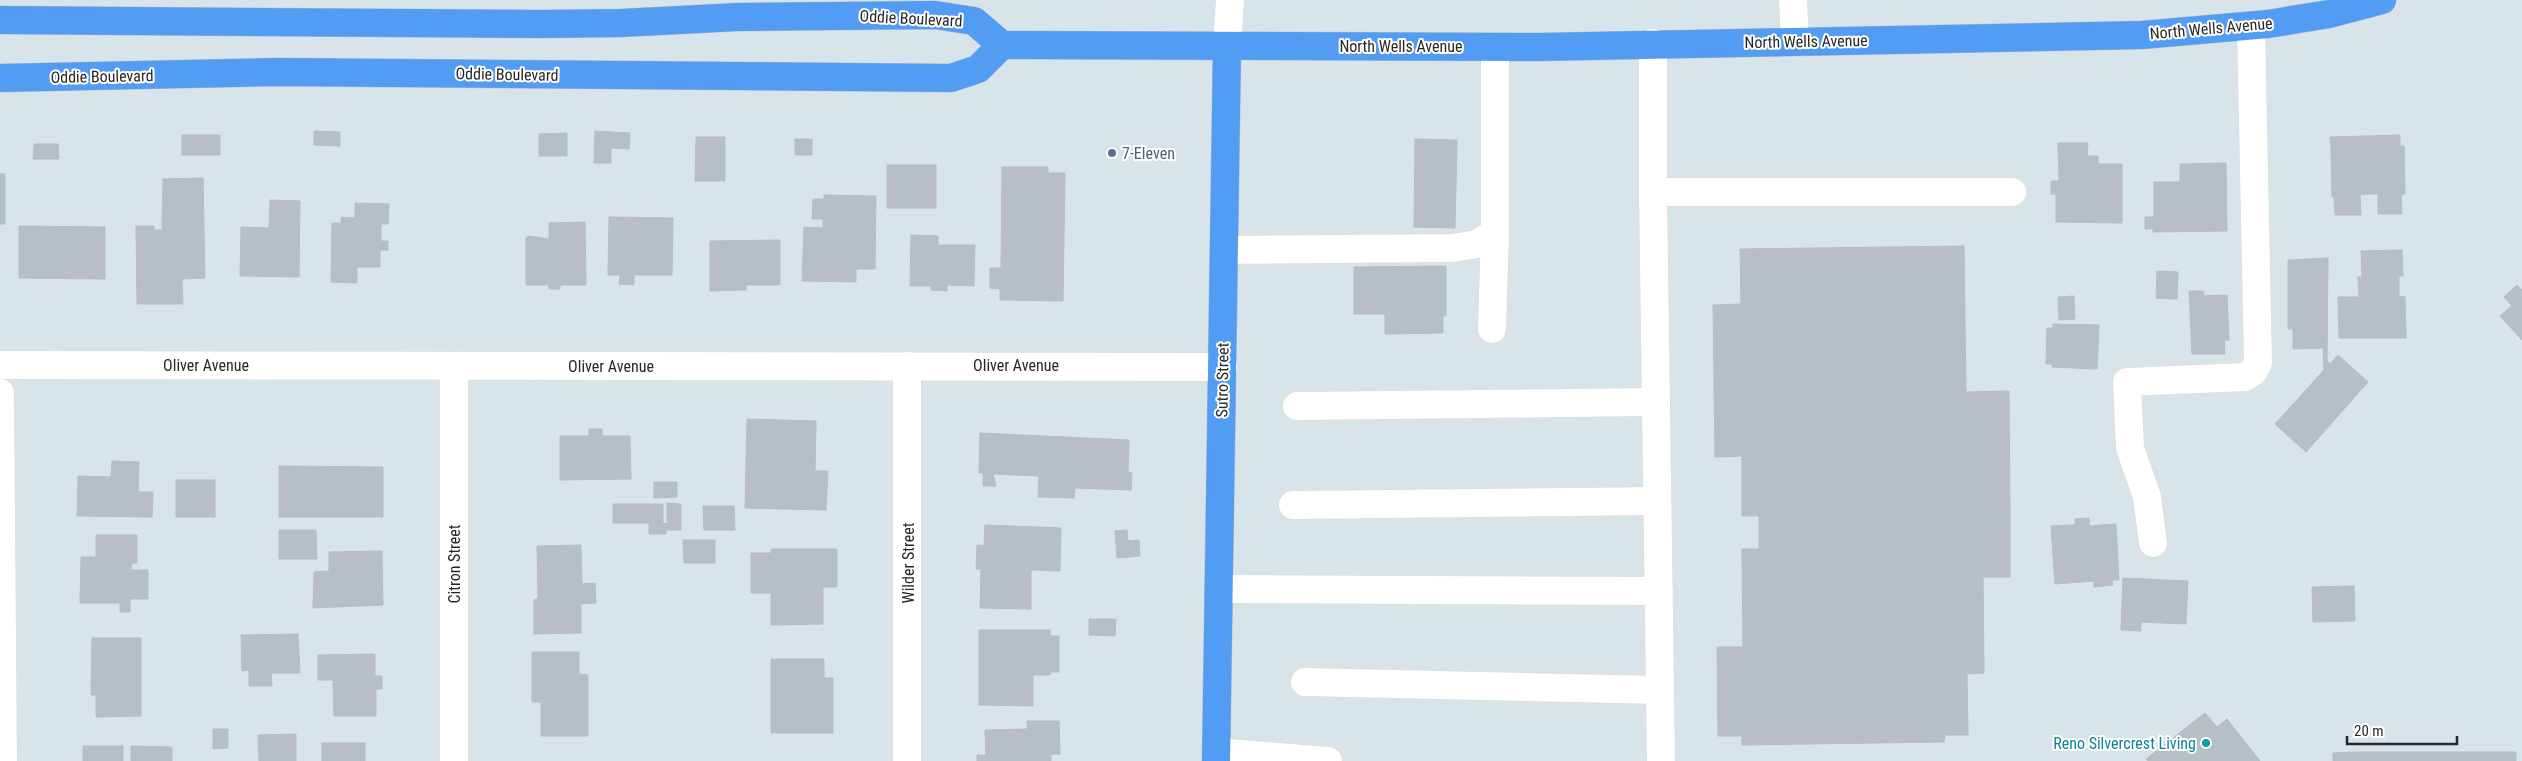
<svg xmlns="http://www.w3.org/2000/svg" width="2522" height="761" font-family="'Roboto Condensed',sans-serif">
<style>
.building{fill:#b7bfc5;stroke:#b2bdc5}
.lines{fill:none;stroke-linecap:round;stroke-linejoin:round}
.minor-casing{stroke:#e1d9cd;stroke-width:29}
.major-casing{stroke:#c3c3c3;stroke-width:29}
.minor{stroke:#fff;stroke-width:28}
.major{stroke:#539cf3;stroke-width:28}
.service-dot{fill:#5c6f8a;stroke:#fff;stroke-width:2}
.culture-dot{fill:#0f9aa8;stroke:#fff;stroke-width:2}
.labels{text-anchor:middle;stroke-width:4;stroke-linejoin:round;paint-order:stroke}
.street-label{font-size:16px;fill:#272727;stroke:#fff}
.service-label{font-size:16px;fill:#4e5e75;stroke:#fff;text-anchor:start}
.culture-label{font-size:16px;fill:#0d838f;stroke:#fff;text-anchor:end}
</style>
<rect width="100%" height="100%" fill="#d7e4ea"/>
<!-- building -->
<g class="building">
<polygon points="314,131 340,132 340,146 314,145"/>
<polygon points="595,131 630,133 629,149 611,148 611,163 594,163"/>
<polygon points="567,133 567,156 539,156 539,134"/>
<rect x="182" y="135" width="38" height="20"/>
<polygon points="2400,135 2400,147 2331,148 2330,137"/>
<polygon points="696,137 725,137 725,181 695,181"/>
<rect x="795" y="139" width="17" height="16"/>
<polygon points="1415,139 1457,140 1455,228 1414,227"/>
<polygon points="2058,143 2088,143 2087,156 2098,156 2098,164 2122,164 2122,223 2056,222 2056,194 2051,194 2051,181 2059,181"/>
<polygon points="34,144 58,144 59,159 33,159"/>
<polygon points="2404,146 2405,194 2401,194 2402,214 2378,214 2378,194 2368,194 2367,147"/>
<polygon points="2367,147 2368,194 2360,195 2361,215 2335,215 2334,196 2332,197 2331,148"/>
<polygon points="2226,163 2227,231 2153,232 2153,229 2145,229 2145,217 2154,217 2154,182 2180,182 2180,164"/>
<rect x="887" y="165" width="49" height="43"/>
<polygon points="1002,167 1048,167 1048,173 1065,173 1063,301 1000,300 1000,289 990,288 990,268 1001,268"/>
<rect x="0" y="174" width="5" height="50"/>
<polygon points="203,178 205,278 182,279 183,304 137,304 136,226 154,226 154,230 162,230 163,179"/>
<polygon points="824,195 876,196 875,269 856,269 856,282 802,281 804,227 823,228 823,219 812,219 813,199 824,199"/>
<polygon points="270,200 300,201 299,277 240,276 241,227 269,228"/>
<polygon points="355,203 389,204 388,224 381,224 381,241 388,241 388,250 380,250 380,267 357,267 357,283 331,282 332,223 341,223 341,217 355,218"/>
<polygon points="609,217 673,218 672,275 634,275 634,285 619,284 620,275 608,275"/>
<polygon points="585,222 586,285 560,285 560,289 549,289 549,285 526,285 526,238 529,236 549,239 549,223"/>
<polygon points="19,226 105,227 105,279 19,278"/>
<polygon points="911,235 938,236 938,245 975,245 974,286 947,285 947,291 931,290 931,286 910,286"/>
<polygon points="780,240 780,285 746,285 746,290 710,291 710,241"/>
<polygon points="1964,246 1966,392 2009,391 2010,513 1742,516 1742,456 1715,457 1713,305 1741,304 1740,249"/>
<polygon points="2402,250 2403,276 2399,276 2399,296 2405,297 2406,338 2339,338 2338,297 2359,297 2358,277 2362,277 2361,251"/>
<polygon points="2328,258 2327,360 2330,364 2338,355 2368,382 2306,452 2275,424 2324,370 2323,348 2293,349 2293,329 2288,329 2288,260"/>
<polygon points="1446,266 1446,316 1443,316 1443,333 1385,334 1385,314 1354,314 1354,267"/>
<polygon points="2157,271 2178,272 2177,299 2156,298"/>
<polygon points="2517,285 2522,290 2522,340 2500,316 2512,306 2504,297"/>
<polygon points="2189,291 2203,291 2204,296 2227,295 2229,340 2224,340 2225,354 2192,354"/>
<polygon points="2074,296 2075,319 2059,320 2058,297"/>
<polygon points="2053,324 2099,325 2097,369 2052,367 2052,364 2046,364 2047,328 2053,328"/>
<polygon points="747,419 816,421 815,471 828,471 826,510 745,508"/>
<polygon points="589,429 602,429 602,436 630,436 631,479 560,480 560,436 589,436"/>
<polygon points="980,433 1129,440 1128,472 1132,473 1131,490 1075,488 1074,498 1038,497 1039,476 993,474 996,486 983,486 983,473 979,473"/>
<polygon points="112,461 139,462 138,492 153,492 152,517 77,516 78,476 111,477"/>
<polygon points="279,466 383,467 383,517 279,517"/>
<rect x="176" y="480" width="39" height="37"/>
<polygon points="654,482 677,482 677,497 654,498"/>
<polygon points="667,503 681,504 681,530 666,530 666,534 649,534 649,523 613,523 613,504 663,504 663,523 667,524"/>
<polygon points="703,506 734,506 735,530 704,530"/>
<polygon points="2010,513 2010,577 1983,577 1984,673 1967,674 1968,735 1945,735 1944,742 1742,745 1742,736 1718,736 1717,647 1743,647 1742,549 1759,549 1759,516"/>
<polygon points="2089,518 2089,526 2116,524 2119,580 2112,580 2113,585 2094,587 2094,581 2055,584 2051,526 2075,525 2075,519"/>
<polygon points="985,525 1061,528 1060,571 1031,570 1031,609 980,608 981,569 976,569 977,545 984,546"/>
<polygon points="279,530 316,530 317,559 279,559"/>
<polygon points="1127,530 1128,541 1139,540 1140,556 1117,558 1115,531"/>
<polygon points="96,535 137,535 137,563 132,563 131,570 148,570 148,599 130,599 130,612 120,612 120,603 80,603 81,557 96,557"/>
<polygon points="683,540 715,540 715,563 684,563"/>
<polygon points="581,545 582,584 595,583 596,603 581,604 581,633 534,634 534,600 538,599 537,546"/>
<polygon points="771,549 837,549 837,587 823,587 823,624 771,625 771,593 751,593 751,553 771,553"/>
<polygon points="382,551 383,605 313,608 314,572 329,571 329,552"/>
<polygon points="2123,578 2188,581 2186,624 2141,622 2141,631 2121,630"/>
<polygon points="2354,586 2355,621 2313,622 2312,587"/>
<polygon points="1089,619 1116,619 1115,636 1089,635"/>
<polygon points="979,630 1050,630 1050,636 1059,636 1059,672 1050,672 1050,675 1033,675 1033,706 979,705"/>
<polygon points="298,634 300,673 271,673 272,686 249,686 249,670 242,671 241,635"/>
<polygon points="92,638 141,638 141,716 96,717 96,695 91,695"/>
<polygon points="532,652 579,652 579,674 588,675 588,736 541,736 541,702 532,702"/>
<polygon points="375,654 375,676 382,676 382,689 376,689 376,716 334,716 333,680 318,680 318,655"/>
<polygon points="771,659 824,659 824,678 833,678 833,733 771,733"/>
<polygon points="2205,713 2217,727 2227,719 2260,761 2148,761 2146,759"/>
<polygon points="1027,721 1059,721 1060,754 1051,754 1051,761 977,761 977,755 986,755 985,730 1027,729"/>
<polygon points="213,729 228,729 228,748 213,749"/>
<polygon points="296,734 296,761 259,761 258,735"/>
<rect x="322" y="743" width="43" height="18"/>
<rect x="83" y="746" width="40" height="15"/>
<polygon points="131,746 172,747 172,761 131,761"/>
<rect x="2357" y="752" width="30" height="9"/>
<polygon points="2357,752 2357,761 2333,761 2333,753"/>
<rect x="2387" y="752" width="36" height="9"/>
<rect x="2423" y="752" width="37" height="9"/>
<polygon points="2460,752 2489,752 2490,761 2460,761"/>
<polygon points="2489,752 2516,752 2516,761 2490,761"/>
</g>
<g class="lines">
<!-- minor casing -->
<g class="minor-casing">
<g id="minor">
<polyline points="1793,0 1795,41"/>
<polyline points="1227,46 1230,0"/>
<polyline points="1653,192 1653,43"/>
<polyline points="1224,250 1452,248 1477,244 1495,233 1495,47"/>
<polyline points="1492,329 1495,233"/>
<polyline points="0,365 1223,367"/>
<polyline points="454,366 454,761"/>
<polyline points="0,393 3,761"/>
<polyline points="1297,406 1656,402"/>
<polyline points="1293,505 1657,501"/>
<polyline points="2153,543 2147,497 2130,448 2127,382 2245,377 2254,371 2258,363 2251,26"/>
<polyline points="1220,589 1659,591"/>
<polyline points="1305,682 1660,690"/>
<polyline points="1216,752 1328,761"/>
<polyline points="907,761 907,366"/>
<polyline points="1661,761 1653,192 2012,192"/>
</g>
</g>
<!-- major casing -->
<g class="major-casing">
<g id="major">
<polyline points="0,20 541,24 621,23 738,17 935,15 974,21 1002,45 1539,47 2142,35 2268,24 2329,14 2382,0"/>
<polyline points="0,78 277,72 951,78 978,69 1002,45"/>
<polyline points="1216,761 1227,46"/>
</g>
</g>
<!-- minor -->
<use href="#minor" class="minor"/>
<!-- major -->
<use href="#major" class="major"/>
</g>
<!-- markers -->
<circle class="service-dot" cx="1112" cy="153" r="5"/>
<circle class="culture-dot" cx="2206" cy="743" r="5"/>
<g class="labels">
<!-- street labels -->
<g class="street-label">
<text transform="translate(911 18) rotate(3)" y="6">Oddie Boulevard</text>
<text transform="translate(2211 28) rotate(-5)" y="6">North Wells Avenue</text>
<text transform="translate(1806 41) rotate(-1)" y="6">North Wells Avenue</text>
<text x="1401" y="52">North Wells Avenue</text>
<text transform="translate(507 74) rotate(1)" y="6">Oddie Boulevard</text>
<text transform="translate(102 76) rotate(-1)" y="6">Oddie Boulevard</text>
<text x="206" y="371">Oliver Avenue</text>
<text x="1016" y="371">Oliver Avenue</text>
<text x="611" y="372">Oliver Avenue</text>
<text transform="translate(1222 380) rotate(-89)" y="6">Sutro Street</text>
<text transform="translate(908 563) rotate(-90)" y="6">Wilder Street</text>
<text transform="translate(454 564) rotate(-90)" y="6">Citron Street</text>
</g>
<!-- service labels -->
<g class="service-label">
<text x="1122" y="159">7-Eleven</text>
</g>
<!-- culture labels -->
<g class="culture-label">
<text x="2196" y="749">Reno Silvercrest Living</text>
</g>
</g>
<!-- scale -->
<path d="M2347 736v8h110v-8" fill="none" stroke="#272727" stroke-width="2.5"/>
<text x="2354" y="736" font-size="15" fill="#272727" stroke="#ffffff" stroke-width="4" paint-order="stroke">20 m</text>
</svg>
